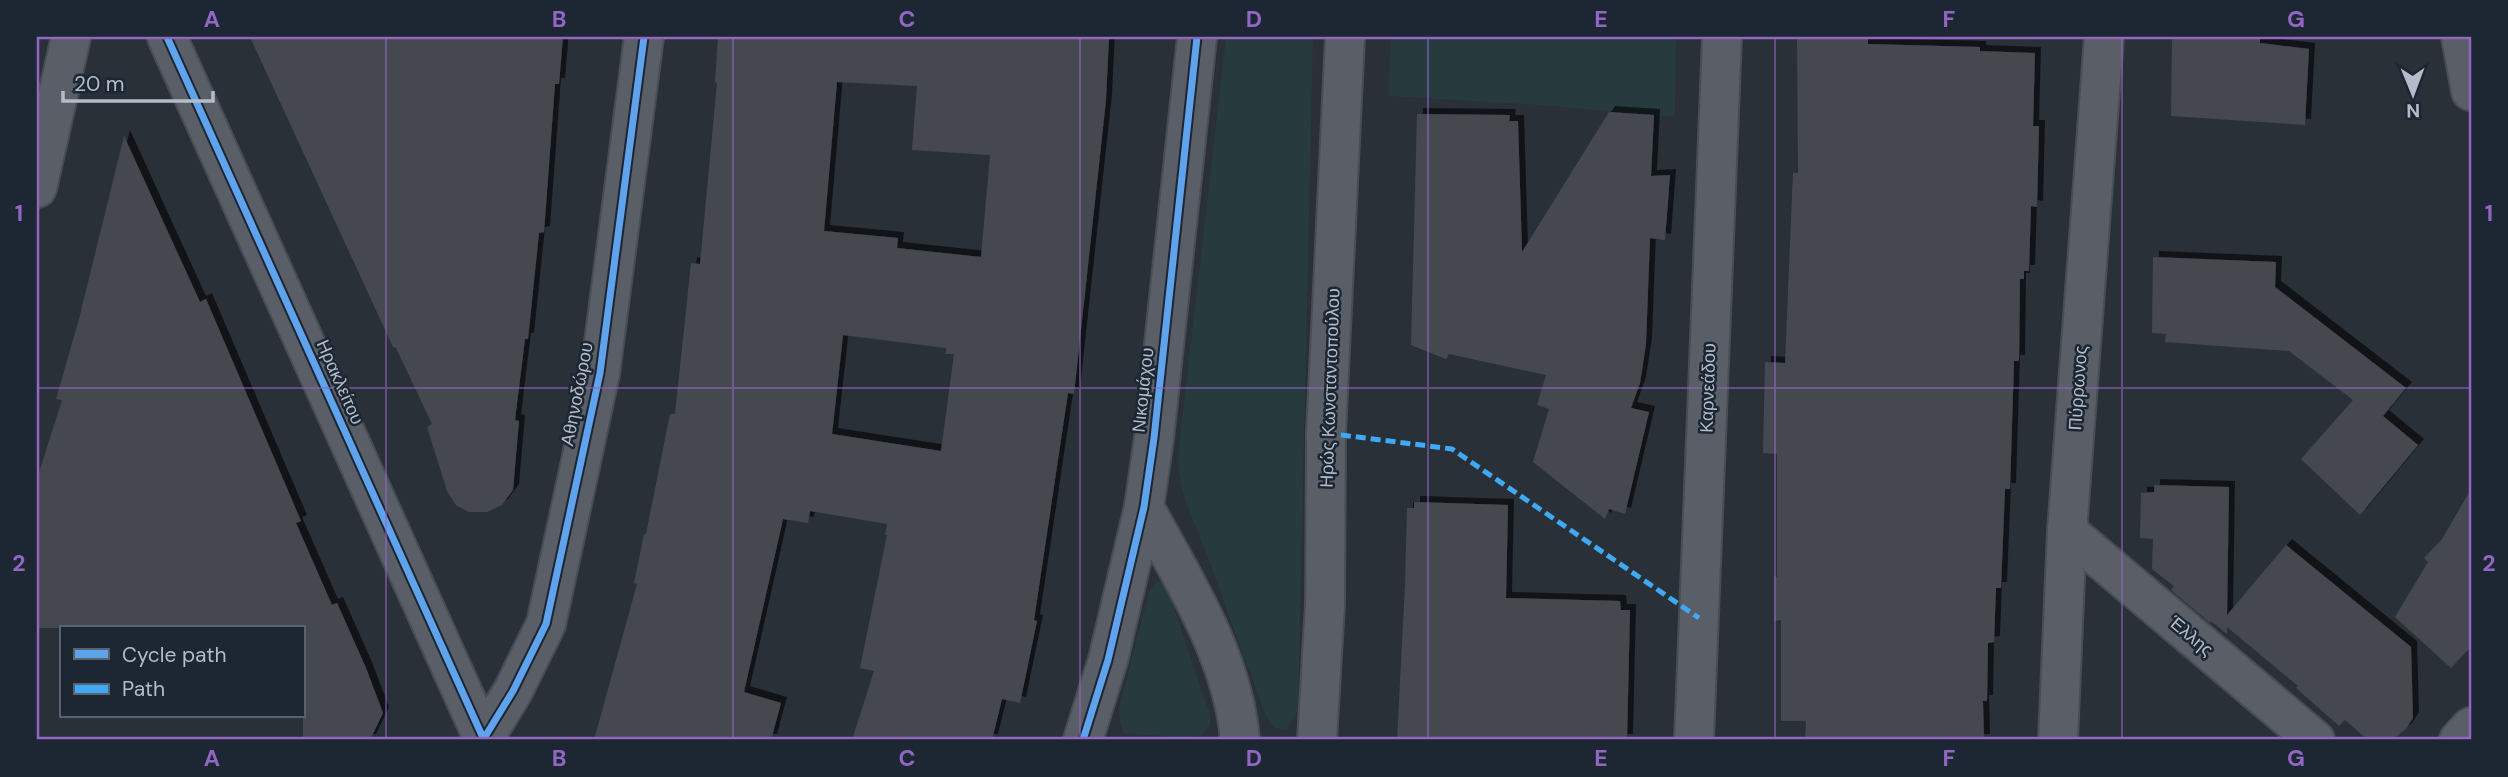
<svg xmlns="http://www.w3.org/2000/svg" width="2508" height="777" font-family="'DM Sans',sans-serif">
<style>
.green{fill:#273a3e}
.building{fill:#444950;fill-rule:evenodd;filter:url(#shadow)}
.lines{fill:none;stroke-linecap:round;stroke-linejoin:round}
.minor-casing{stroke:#484c53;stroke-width:42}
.minor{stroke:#5a5e66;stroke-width:38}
.quiet{stroke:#3fa9f5;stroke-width:5;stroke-dasharray:10 5;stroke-linecap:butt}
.cycleway-casing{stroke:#1d2633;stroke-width:11}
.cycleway{stroke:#60a3ed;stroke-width:7}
.grid{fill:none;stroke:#9266c3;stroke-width:2;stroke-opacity:0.55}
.labels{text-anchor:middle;stroke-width:5;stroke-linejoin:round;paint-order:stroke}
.street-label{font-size:18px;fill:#b4bcc9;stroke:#1d2633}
.neatline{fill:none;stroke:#9266c3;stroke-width:2.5}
.grid-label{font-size:23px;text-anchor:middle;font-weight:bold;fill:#9266c3}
</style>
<defs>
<filter id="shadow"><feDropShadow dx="6" dy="-6" stdDeviation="0" flood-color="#0009"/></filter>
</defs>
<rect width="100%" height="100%" fill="#2a3038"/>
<!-- green -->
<g class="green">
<path d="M1226,37H1313L1298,711L1286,729L1275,728L1267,718C1247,665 1227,611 1208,557C1195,523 1178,493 1178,455Z"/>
<polygon points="1390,37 1676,37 1675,117 1540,105 1389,96"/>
<polygon points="1161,581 1167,587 1210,715 1210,724 1202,735 1183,738 1124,733 1120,721 1119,708 1149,593 1155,583"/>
</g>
<!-- building -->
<g class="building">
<polygon points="250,37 563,37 559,84 555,84 544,232 539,233 528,339 525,339 515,420 519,421 513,490 502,505 487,512 469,512 456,505 447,491 427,427 432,424 396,348 393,347"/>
<path d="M718,37H1109L1106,100L1074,394L1068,393L1034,620L1037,621L1020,703L1002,699L992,740H852L874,671L860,668L887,535H885L887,524L810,511L808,523L783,519L744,692L781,703L771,740H594L637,584L634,583L644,534H646L670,414H675L691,263L700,264L717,83L715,82ZM837,82L917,86L912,150L990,155L981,257L897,248L898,238L824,231ZM843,335L946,348V354H954L941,451L832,434Z"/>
<polygon points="1797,37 1868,37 1868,44 1980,47 1980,51 2035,53 2033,126 2039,126 2037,207 2031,206 2029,271 2024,271 2024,279 2020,279 2019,361 2014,361 2010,489 2005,489 2001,588 1996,588 1994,642 1988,643 1987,701 1983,701 1984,740 1805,740 1806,721 1781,721 1781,620 1774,621 1774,576 1777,577 1777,454 1763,453 1765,362 1785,363 1793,173 1798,173"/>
<polygon points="2172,37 2260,37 2260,43 2309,49 2305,125 2171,116"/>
<polygon points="1609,112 1654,115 1651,176 1670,175 1665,240 1650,238 1646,344 1640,383 1631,408 1649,412 1625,514 1609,509 1605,519 1533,462 1549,409 1537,405 1546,375 1449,354 1446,359 1411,345 1417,114 1510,115 1509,121 1518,121 1522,252"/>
<polygon points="124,136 200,302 206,299 301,521 296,523 332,605 337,603 366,668 383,713 370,740 303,740 303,628 37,628 37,479 62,400 56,399 79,319"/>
<polygon points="2153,257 2276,262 2275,287 2406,388 2383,416 2418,445 2360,515 2301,459 2353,400 2289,351 2165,342 2166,334 2152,333"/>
<polygon points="2154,485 2229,487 2227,615 2286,545 2411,647 2413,718 2406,729 2392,740 2368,740 2345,720 2339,726 2296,688 2298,686 2227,627 2227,634 2211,621 2210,623 2171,590 2174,586 2152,569 2153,539 2140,538 2141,493 2154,492"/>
<polygon points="2471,489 2471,647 2451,668 2395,617 2428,562 2424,558 2442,539"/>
<polygon points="1414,502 1508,505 1506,598 1620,601 1621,610 1630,610 1627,740 1397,740 1405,585 1407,508 1414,508"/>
</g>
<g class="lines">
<!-- minor casing -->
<g class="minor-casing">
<g id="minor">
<polyline points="167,37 484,740"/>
<polyline points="2461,37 2471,91"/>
<polyline points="37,188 71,37"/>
<path d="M1144,507C1183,579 1233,656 1240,740"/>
<polyline points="2067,531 2315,740"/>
<polyline points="483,740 513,691 546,624 600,373 644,37"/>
<polyline points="1083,740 1108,660 1144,507 1154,438 1197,37"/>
<polyline points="1317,740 1325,604 1326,433 1345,37"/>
<polyline points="1694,740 1722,37"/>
<polyline points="2058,740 2067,531 2104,37"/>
<polyline points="2459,740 2471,727"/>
</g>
</g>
<!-- minor -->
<use href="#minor" class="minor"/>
<!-- quiet -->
<polyline class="quiet" points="1326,433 1452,449 1699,618"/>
<!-- cycleway casing -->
<g class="cycleway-casing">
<g id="cycleway">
<polyline points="167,37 484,740"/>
<polyline points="483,740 513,691 546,624 600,373 644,37"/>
<polyline points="1083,740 1108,660 1144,507 1154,438 1197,37"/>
</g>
</g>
<!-- cycleway -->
<use href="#cycleway" class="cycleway"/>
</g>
<!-- grid -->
<path class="grid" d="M386,37V740M733,37V740M1080,37V740M1428,37V740M1775,37V740M2122,37V740M37,388H2471"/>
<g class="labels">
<!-- street labels -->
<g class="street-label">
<text transform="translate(340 382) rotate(66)" y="6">Ηρακλείτου</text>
<text transform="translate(1330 388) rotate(-88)" y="6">Ηρώς Κωνσταντοπούλου</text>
<text transform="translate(1708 388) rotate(-88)" y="6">Καρνεάδου</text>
<text transform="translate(2078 388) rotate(-86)" y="6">Πύρρωνος</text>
<text transform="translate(1143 390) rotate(-84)" y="6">Νικομάχου</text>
<text transform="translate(577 394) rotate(-79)" y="6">Αθηνοδώρου</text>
<text transform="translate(2191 636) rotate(40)" y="6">Έλλης</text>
</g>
</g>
<!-- border -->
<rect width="2508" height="777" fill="none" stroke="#1d2633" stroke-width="77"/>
<!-- legend -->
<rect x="60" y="626" width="245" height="91" fill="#1d2633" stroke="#59626f" stroke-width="2"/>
<rect x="74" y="649" width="35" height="10" fill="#60a3ed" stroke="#59626f" stroke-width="2"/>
<text x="122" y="662" font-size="21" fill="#b4bcc9">Cycle path</text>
<rect x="74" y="684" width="35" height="10" fill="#3fa9f5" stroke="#59626f" stroke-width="2"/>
<text x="122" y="696" font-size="21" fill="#b4bcc9">Path</text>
<!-- north arrow -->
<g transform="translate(2413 94) rotate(179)" stroke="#1d2633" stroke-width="5" paint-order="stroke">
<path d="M0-5L12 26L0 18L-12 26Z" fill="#b4bcc9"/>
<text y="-10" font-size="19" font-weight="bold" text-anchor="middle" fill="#b4bcc9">N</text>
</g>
<!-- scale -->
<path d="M63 91v10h150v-10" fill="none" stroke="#b4bcc9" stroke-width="3.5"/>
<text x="74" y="91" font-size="21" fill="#b4bcc9" stroke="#1d2633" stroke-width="5" paint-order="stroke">20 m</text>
<rect x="38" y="38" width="2432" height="700" class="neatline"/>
<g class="grid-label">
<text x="212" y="27">A</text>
<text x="559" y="27">B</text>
<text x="907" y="27">C</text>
<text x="1254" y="27">D</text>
<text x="1601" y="27">E</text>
<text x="1949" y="27">F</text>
<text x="2296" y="27">G</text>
<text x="19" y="221">1</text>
<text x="2489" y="221">1</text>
<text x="19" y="571">2</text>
<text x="2489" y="571">2</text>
<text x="212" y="766">A</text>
<text x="559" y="766">B</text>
<text x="907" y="766">C</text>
<text x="1254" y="766">D</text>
<text x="1601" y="766">E</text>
<text x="1949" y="766">F</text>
<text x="2296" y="766">G</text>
</g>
</svg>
